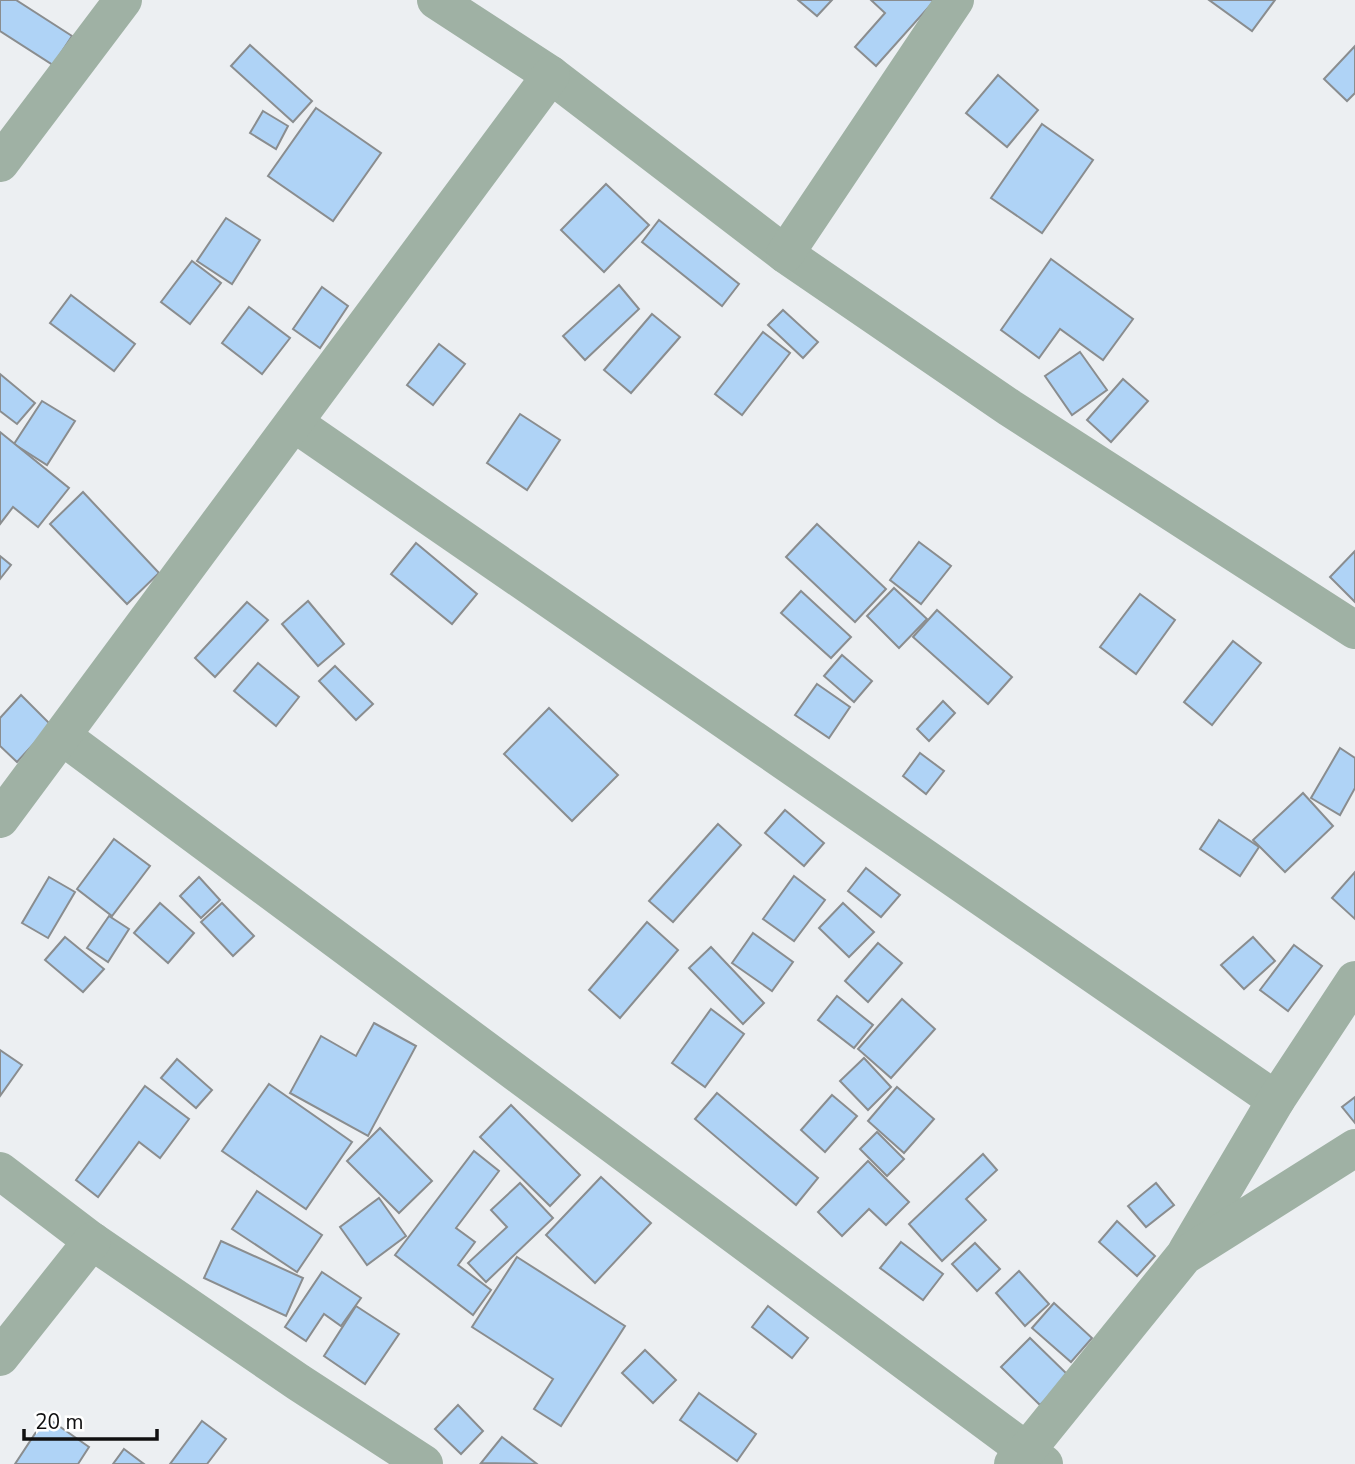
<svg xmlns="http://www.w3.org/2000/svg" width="1355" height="1464" font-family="'Nunito Sans',sans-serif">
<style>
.building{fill:#afd3f6;stroke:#8a8d8f;stroke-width:2}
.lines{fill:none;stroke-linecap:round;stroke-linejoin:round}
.minor{stroke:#9fb1a4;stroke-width:38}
</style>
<rect width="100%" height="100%" fill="#eceff2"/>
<!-- building -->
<g class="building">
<polygon points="0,0 16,0 72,36 53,65 0,31"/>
<polygon points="798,0 832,0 817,16"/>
<polygon points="871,0 935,0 876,66 855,47 885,13"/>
<polygon points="1209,0 1275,0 1252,31"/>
<polygon points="250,45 312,101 293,122 231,66"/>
<polygon points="1355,46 1355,93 1347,101 1324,79"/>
<polygon points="998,75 1038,110 1007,147 966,113"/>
<polygon points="316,108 381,153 333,221 268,176"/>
<polygon points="263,111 288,126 276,149 250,133"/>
<polygon points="1042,124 1093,160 1042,233 991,198"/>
<polygon points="606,184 649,225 604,272 561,230"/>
<polygon points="226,218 260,240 232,284 197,261"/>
<polygon points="659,220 739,284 722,306 642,242"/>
<polygon points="1051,259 1133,319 1103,360 1060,329 1039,358 1001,330"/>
<polygon points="192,261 221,283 190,324 161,302"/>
<polygon points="619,285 639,309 585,360 563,336"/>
<polygon points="322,287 348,306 320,348 293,329"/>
<polygon points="71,295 135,344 114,371 50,323"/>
<polygon points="249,307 290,338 262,374 222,343"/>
<polygon points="783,310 818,342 803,358 768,325"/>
<polygon points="652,314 680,337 631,393 604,370"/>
<polygon points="763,332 790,353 742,415 715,394"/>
<polygon points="439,344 465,364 433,405 407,385"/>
<polygon points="1080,352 1107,390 1072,415 1045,376"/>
<polygon points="0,374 35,403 17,424 0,411"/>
<polygon points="1123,379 1148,401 1111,442 1087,420"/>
<polygon points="42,401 75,421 47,465 14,444"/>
<polygon points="520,414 560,440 527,490 487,463"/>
<polygon points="0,432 69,488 38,527 13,507 0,524"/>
<polygon points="83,492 159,573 127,604 50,524"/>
<polygon points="817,524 886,589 855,622 786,557"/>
<polygon points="919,542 951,566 921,604 890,580"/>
<polygon points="416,543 477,594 452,624 391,574"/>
<polygon points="1355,551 1355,602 1330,577"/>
<polygon points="0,556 11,565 0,579"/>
<polygon points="894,588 927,619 899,648 867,616"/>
<polygon points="801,591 851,637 831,658 781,613"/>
<polygon points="1140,594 1175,620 1136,674 1100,647"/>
<polygon points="308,601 344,644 318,666 282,624"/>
<polygon points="247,602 268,620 215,677 195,658"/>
<polygon points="937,610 1012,677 988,704 913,637"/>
<polygon points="1233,641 1261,663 1212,725 1184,702"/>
<polygon points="842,655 872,681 854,702 824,676"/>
<polygon points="258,663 299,697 276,726 234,691"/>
<polygon points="335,666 373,704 356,720 319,681"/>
<polygon points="817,684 850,707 829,738 795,715"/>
<polygon points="21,695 51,725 17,762 0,746 0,718"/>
<polygon points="943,701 955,713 929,741 917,729"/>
<polygon points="549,708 618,775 572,821 504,754"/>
<polygon points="1340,748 1355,758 1355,788 1340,815 1311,798"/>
<polygon points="920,753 944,771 926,794 903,776"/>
<polygon points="1303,793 1333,826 1285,872 1253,840"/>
<polygon points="785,810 824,843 804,866 765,833"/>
<polygon points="1219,820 1259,847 1240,876 1200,849"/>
<polygon points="718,824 741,845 673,922 649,901"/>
<polygon points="114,839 150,866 112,916 77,889"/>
<polygon points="866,868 900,895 881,917 848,891"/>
<polygon points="1355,872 1355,919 1332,898"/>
<polygon points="794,876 825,900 794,941 763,919"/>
<polygon points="49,877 75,892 48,938 22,923"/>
<polygon points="199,877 220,900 201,918 180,896"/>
<polygon points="160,903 194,933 168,963 134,933"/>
<polygon points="222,903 254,936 233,956 201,922"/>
<polygon points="843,903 874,932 849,957 819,928"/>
<polygon points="109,916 129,929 108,962 87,948"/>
<polygon points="647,922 678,950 620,1018 589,990"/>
<polygon points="753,933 793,962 772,991 732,963"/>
<polygon points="65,937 104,969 83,992 45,960"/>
<polygon points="1253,937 1275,961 1244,989 1221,965"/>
<polygon points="878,943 902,963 868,1002 845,981"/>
<polygon points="1294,945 1322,966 1288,1011 1260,990"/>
<polygon points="711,947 764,1003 743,1024 689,968"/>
<polygon points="837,996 873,1025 854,1048 818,1020"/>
<polygon points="902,999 935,1029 891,1078 858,1049"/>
<polygon points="711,1009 744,1034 705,1087 672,1063"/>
<polygon points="374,1023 416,1046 368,1136 290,1093 321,1036 356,1056"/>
<polygon points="0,1050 22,1065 0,1096"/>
<polygon points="864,1058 891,1087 868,1110 840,1081"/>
<polygon points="177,1059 212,1090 196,1108 161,1078"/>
<polygon points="269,1084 352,1142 306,1209 222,1151"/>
<polygon points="145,1086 189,1119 160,1158 139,1142 98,1197 76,1180"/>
<polygon points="897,1087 934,1119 904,1153 868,1121"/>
<polygon points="717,1093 818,1178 796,1205 695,1119"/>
<polygon points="832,1095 857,1116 825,1152 801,1130"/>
<polygon points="1355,1097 1355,1123 1342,1107"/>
<polygon points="511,1105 580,1175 550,1206 480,1137"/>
<polygon points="380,1128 432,1181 399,1213 347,1161"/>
<polygon points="877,1132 904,1159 887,1176 860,1149"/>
<polygon points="474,1151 499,1171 456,1228 475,1242 458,1265 491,1290 473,1315 395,1255"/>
<polygon points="983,1154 997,1170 966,1199 986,1220 942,1261 909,1224"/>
<polygon points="868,1161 909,1202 886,1225 869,1209 842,1236 818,1212"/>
<polygon points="601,1177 651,1223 595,1283 546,1235"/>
<polygon points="520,1183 553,1218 486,1282 468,1263 507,1227 491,1210"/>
<polygon points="1156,1183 1174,1205 1146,1227 1128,1206"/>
<polygon points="257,1191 322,1235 297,1272 232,1229"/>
<polygon points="379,1198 406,1236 367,1265 340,1227"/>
<polygon points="1117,1221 1155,1256 1137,1276 1099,1242"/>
<polygon points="221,1241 303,1278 286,1316 204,1278"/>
<polygon points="901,1242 943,1274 923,1300 880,1268"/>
<polygon points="975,1243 1000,1269 977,1291 952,1264"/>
<polygon points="517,1257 625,1326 561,1426 534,1409 553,1379 472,1327"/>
<polygon points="1019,1271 1049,1304 1025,1326 996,1293"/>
<polygon points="322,1272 361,1298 341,1326 324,1314 306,1341 285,1327"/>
<polygon points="1054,1303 1092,1338 1071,1362 1032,1328"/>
<polygon points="356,1306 399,1334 365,1384 324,1356"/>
<polygon points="768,1306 808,1338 792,1358 752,1327"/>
<polygon points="1030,1338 1069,1376 1040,1405 1001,1367"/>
<polygon points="645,1350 676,1380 653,1403 622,1373"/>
<polygon points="699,1393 756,1434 737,1461 680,1420"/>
<polygon points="458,1405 483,1431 461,1454 435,1429"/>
<polygon points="46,1417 89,1447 78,1464 15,1464"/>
<polygon points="202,1421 226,1439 207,1464 170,1464"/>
<polygon points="502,1437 537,1464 481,1463"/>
<polygon points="124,1449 144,1464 113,1464"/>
</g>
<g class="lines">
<!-- minor -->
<g class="minor">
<polyline points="436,0 551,75 785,254 1010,408 1355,630"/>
<polyline points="0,163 123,0"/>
<polyline points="785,254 955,0"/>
<polyline points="294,423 1276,1100"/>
<polyline points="62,736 1044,1464"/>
<polyline points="0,819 551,75"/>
<polyline points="0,1171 92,1241 298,1382 424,1464"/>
<polyline points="1187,1251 1276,1100 1355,980"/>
<polyline points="0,1357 92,1241"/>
<polyline points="1013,1464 1027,1450 1184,1256 1355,1148"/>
</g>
</g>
<!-- scale -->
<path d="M24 1429v10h133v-10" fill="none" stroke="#101011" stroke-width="3.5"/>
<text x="35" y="1429" font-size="21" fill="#101011" stroke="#ffffff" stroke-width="5" paint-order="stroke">20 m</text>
</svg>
